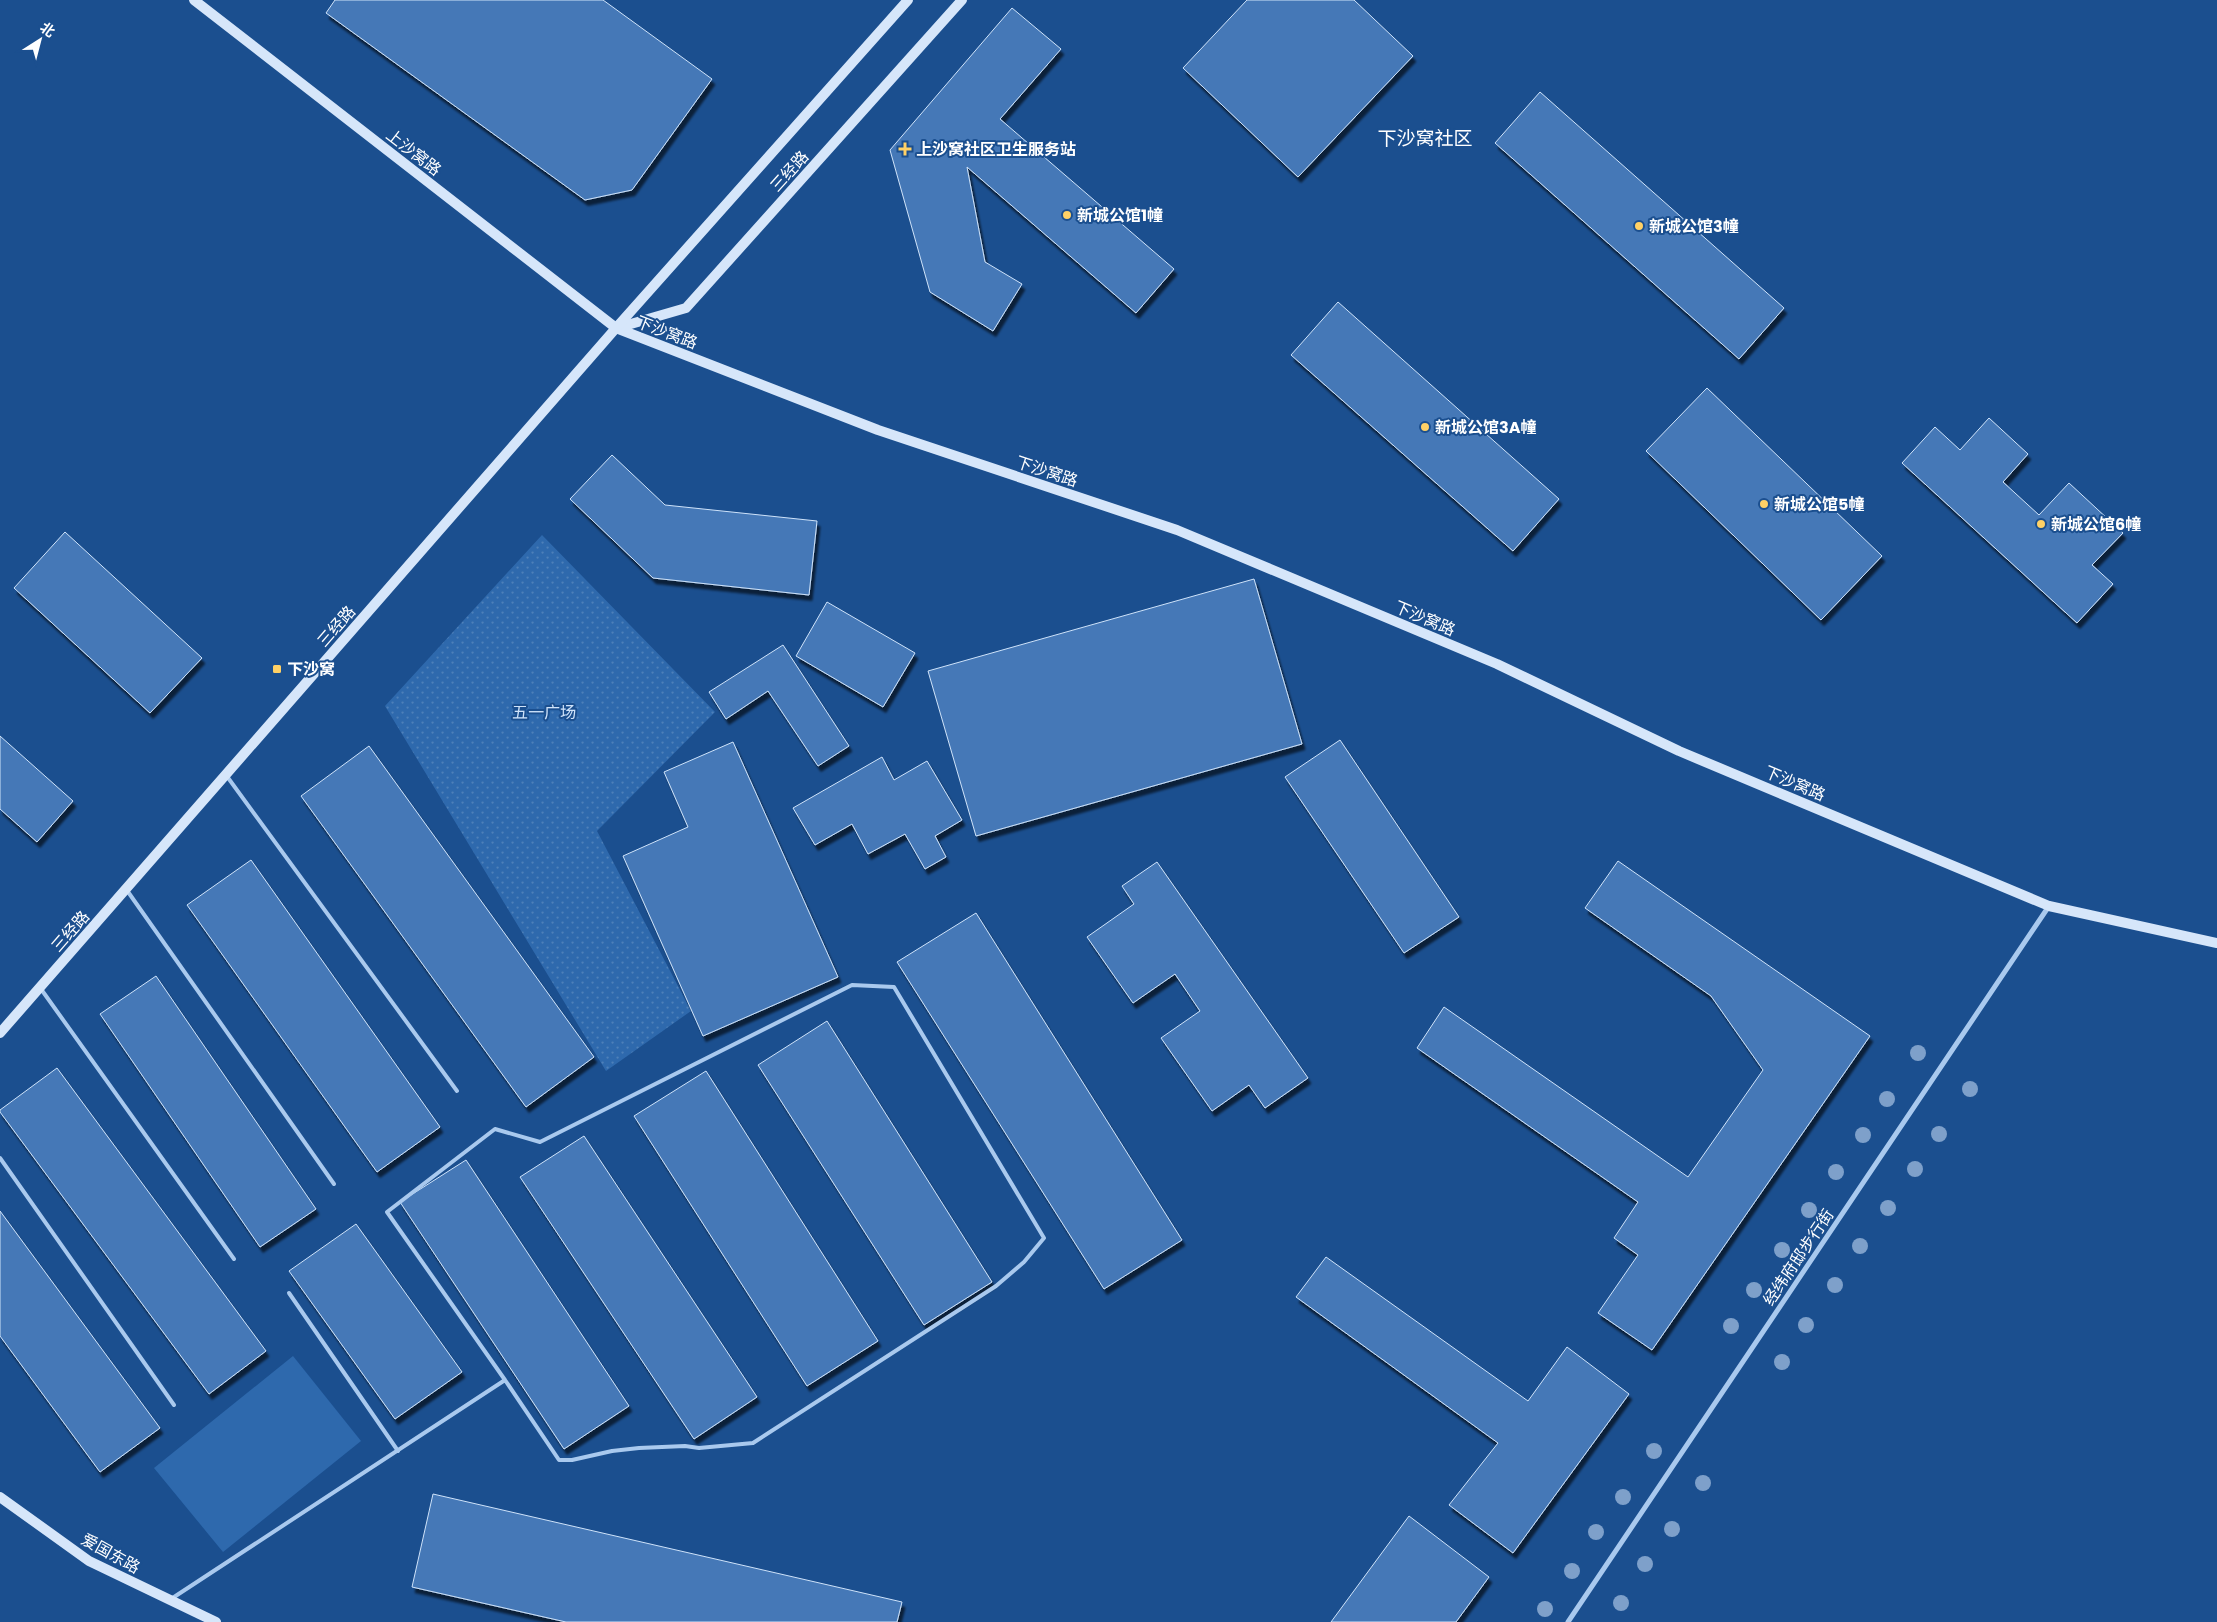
<svg xmlns="http://www.w3.org/2000/svg" width="2217" height="1622" font-family="Poppins,'Noto Sans SC',sans-serif">
<style>
.park{fill:url(#park-dots)}
.pitch{fill:#2e69ad}
.building{fill:#4478b7;stroke:#cfe3fa;filter:url(#shadow)}
.lines{fill:none;stroke-linecap:round;stroke-linejoin:round}
.lane{stroke:#a9c9ee;stroke-width:4}
.street{stroke:#a9c9ee;stroke-width:5}
.secondary{stroke:#d6e6fa;stroke-width:10}
.tree{fill:#7ea0ca}
.poi-dot{fill:#ffd166;stroke:#1b4f8f;stroke-width:2}
.labels{text-anchor:middle;stroke-width:4;stroke-linejoin:round;paint-order:stroke}
.poi-label{font-size:16px;font-weight:bold;fill:#fff;stroke:#1b4f8f;text-anchor:start}
.street-label{font-size:16px;fill:#fff;stroke:#1b4f8f}
.park-label{font-size:16px;fill:#cfe3fa;stroke:#1b4f8f}
.quarter-label{font-size:19px;fill:#fff;stroke:#1b4f8f}
</style>
<defs>
<pattern id="park-dots" width="8" height="8" patternUnits="userSpaceOnUse" patternTransform="scale(1.25)"><rect width="8" height="8" fill="#2e69ad"/><path d="M2 2h.1M6 6h.1" fill="none" stroke="#4d80b9" stroke-width="1.8" stroke-linecap="round"/></pattern>
<filter id="shadow"><feDropShadow dx="3" dy="5.5" stdDeviation="1" flood-color="#0009"/></filter>
</defs>
<rect width="100%" height="100%" fill="#1b4f8f"/>
<!-- park -->
<polygon class="park" points="542,535 715,712 597,831 691,1011 606,1071 385,706"/>
<!-- pitch -->
<polygon class="pitch" points="293,1356 361,1441 223,1552 154,1468"/>
<!-- building -->
<g class="building">
<polygon points="335,0 603,0 712,79 632,190 585,200 326,13"/>
<polygon points="1247,0 1354,0 1413,56 1298,177 1183,68"/>
<polygon points="1012,8 1061,49 1000,119 1174,269 1136,313 967,167 985,262 1022,284 993,331 930,292 890,150"/>
<polygon points="1540,92 1784,308 1739,359 1495,143"/>
<polygon points="1338,302 1559,499 1513,551 1291,355"/>
<polygon points="1707,388 1882,556 1821,620 1646,451"/>
<polygon points="1989,418 2028,454 2003,482 2039,515 2069,483 2123,533 2092,565 2113,584 2077,623 1902,463 1935,427 1960,450"/>
<polygon points="612,455 665,505 817,521 809,595 653,578 570,499"/>
<polygon points="65,532 202,658 150,713 14,588"/>
<polygon points="1254,579 1302,744 976,836 928,671"/>
<polygon points="827,602 915,653 883,707 796,656"/>
<polygon points="783,645 849,746 818,766 768,691 726,719 709,692"/>
<polygon points="0,736 73,801 37,842 0,809"/>
<polygon points="1340,740 1459,917 1404,953 1285,777"/>
<polygon points="733,742 838,977 703,1036 623,856 688,827 664,772"/>
<polygon points="369,746 594,1057 526,1107 301,796"/>
<polygon points="882,757 894,780 927,761 962,820 935,836 946,857 925,869 905,834 868,854 852,824 815,845 793,808"/>
<polygon points="251,860 440,1127 377,1172 187,905"/>
<polygon points="1618,861 1870,1036 1652,1350 1598,1313 1638,1255 1614,1238 1638,1202 1417,1048 1444,1007 1688,1177 1763,1070 1711,996 1585,908"/>
<polygon points="1157,862 1308,1078 1265,1108 1249,1085 1212,1111 1161,1038 1200,1011 1175,974 1133,1003 1087,937 1134,904 1122,886"/>
<polygon points="976,913 1182,1240 1104,1289 897,962"/>
<polygon points="156,976 316,1209 260,1247 100,1014"/>
<polygon points="827,1021 992,1282 924,1325 758,1065"/>
<polygon points="57,1068 266,1351 209,1394 0,1112 0,1110"/>
<polygon points="706,1071 878,1341 807,1386 634,1116"/>
<polygon points="584,1136 757,1397 694,1439 520,1177"/>
<polygon points="466,1160 629,1406 564,1449 400,1202"/>
<polygon points="0,1211 160,1428 100,1472 0,1336"/>
<polygon points="356,1224 462,1372 395,1419 289,1271"/>
<polygon points="1326,1257 1528,1401 1567,1347 1629,1394 1513,1553 1449,1505 1498,1443 1296,1297"/>
<polygon points="433,1494 902,1602 897,1622 566,1622 412,1587"/>
<polygon points="1409,1516 1489,1577 1456,1622 1331,1622"/>
</g>
<g class="lines">
<!-- lane -->
<g class="lane">
<polyline points="226,775 457,1091"/>
<polyline points="126,889 334,1184"/>
<polyline points="41,989 234,1259"/>
<polyline points="0,1158 174,1405"/>
<polyline points="289,1293 398,1451"/>
<polyline points="171,1599 505,1380 387,1212 495,1129 540,1142 852,985 894,987 1044,1238 1024,1262 996,1286 753,1443 699,1448 685,1446 639,1448 612,1451 572,1460 559,1460 505,1380"/>
</g>
<!-- street -->
<polyline class="street" points="1568,1622 2049,906"/>
<!-- secondary -->
<g class="secondary">
<polyline points="194,0 616,328 878,430 1177,530 1497,664 1679,751 2049,906 2217,943"/>
<polyline points="617,328 686,308 962,0"/>
<polyline points="0,1033 616,328 908,0"/>
<polyline points="0,1497 89,1561 216,1622"/>
</g>
</g>
<!-- trees -->
<g class="tree">
<circle cx="1918" cy="1053" r="8"/>
<circle cx="1970" cy="1089" r="8"/>
<circle cx="1887" cy="1099" r="8"/>
<circle cx="1939" cy="1134" r="8"/>
<circle cx="1863" cy="1135" r="8"/>
<circle cx="1915" cy="1169" r="8"/>
<circle cx="1836" cy="1172" r="8"/>
<circle cx="1888" cy="1208" r="8"/>
<circle cx="1809" cy="1210" r="8"/>
<circle cx="1860" cy="1246" r="8"/>
<circle cx="1782" cy="1250" r="8"/>
<circle cx="1835" cy="1285" r="8"/>
<circle cx="1754" cy="1290" r="8"/>
<circle cx="1806" cy="1325" r="8"/>
<circle cx="1731" cy="1326" r="8"/>
<circle cx="1782" cy="1362" r="8"/>
<circle cx="1654" cy="1451" r="8"/>
<circle cx="1703" cy="1483" r="8"/>
<circle cx="1623" cy="1497" r="8"/>
<circle cx="1672" cy="1529" r="8"/>
<circle cx="1596" cy="1532" r="8"/>
<circle cx="1645" cy="1564" r="8"/>
<circle cx="1572" cy="1571" r="8"/>
<circle cx="1621" cy="1603" r="8"/>
<circle cx="1545" cy="1609" r="8"/>
</g>
<!-- markers -->
<g class="poi-dot">
<path d="M902.5 141.5h5v5h5v5h-5v5h-5v-5h-5v-5h5z"/>
<circle cx="1067" cy="215" r="5"/>
<circle cx="1639" cy="226" r="5"/>
<circle cx="1425" cy="427" r="5"/>
<circle cx="1764" cy="504" r="5"/>
<circle cx="2041" cy="524" r="5"/>
<rect x="272" y="664" width="10" height="10" rx="2.5"/>
</g>
<g class="labels">
<!-- poi labels -->
<g class="poi-label">
<text x="916" y="155">上沙窝社区卫生服务站</text>
<text x="1077" y="221">新城公馆1幢</text>
<text x="1649" y="232">新城公馆3幢</text>
<text x="1435" y="433">新城公馆3A幢</text>
<text x="1774" y="510">新城公馆5幢</text>
<text x="2051" y="530">新城公馆6幢</text>
<text x="287" y="675">下沙窝</text>
</g>
<!-- street labels -->
<g class="street-label">
<text transform="translate(414 152) rotate(38)" y="6">上沙窝路</text>
<text transform="translate(789 171) rotate(-48)" y="6">三经路</text>
<text transform="translate(667 332) rotate(21)" y="6">下沙窝路</text>
<text transform="translate(1047 471) rotate(18)" y="6">下沙窝路</text>
<text transform="translate(1425 618) rotate(23)" y="6">下沙窝路</text>
<text transform="translate(336 626) rotate(-49)" y="6">三经路</text>
<text transform="translate(1795 783) rotate(23)" y="6">下沙窝路</text>
<text transform="translate(70 931) rotate(-49)" y="6">三经路</text>
<text transform="translate(1798 1257) rotate(-56)" y="6">经纬府邸步行街</text>
<text transform="translate(111 1553) rotate(29)" y="6">爱国东路</text>
</g>
<!-- park labels -->
<g class="park-label">
<text x="544" y="718">五一广场</text>
</g>
<!-- quarter labels -->
<g class="quarter-label">
<text x="1425" y="145">下沙窝社区</text>
</g>
</g>
<!-- north arrow -->
<g transform="translate(40 40) rotate(36)" stroke="#1b4f8f" stroke-width="4" paint-order="stroke">
<path d="M0-4L9 19L0 12L-9 19Z" fill="#ffffff"/>
<text y="-8" font-size="14" font-weight="bold" text-anchor="middle" fill="#ffffff">北</text>
</g>
</svg>
